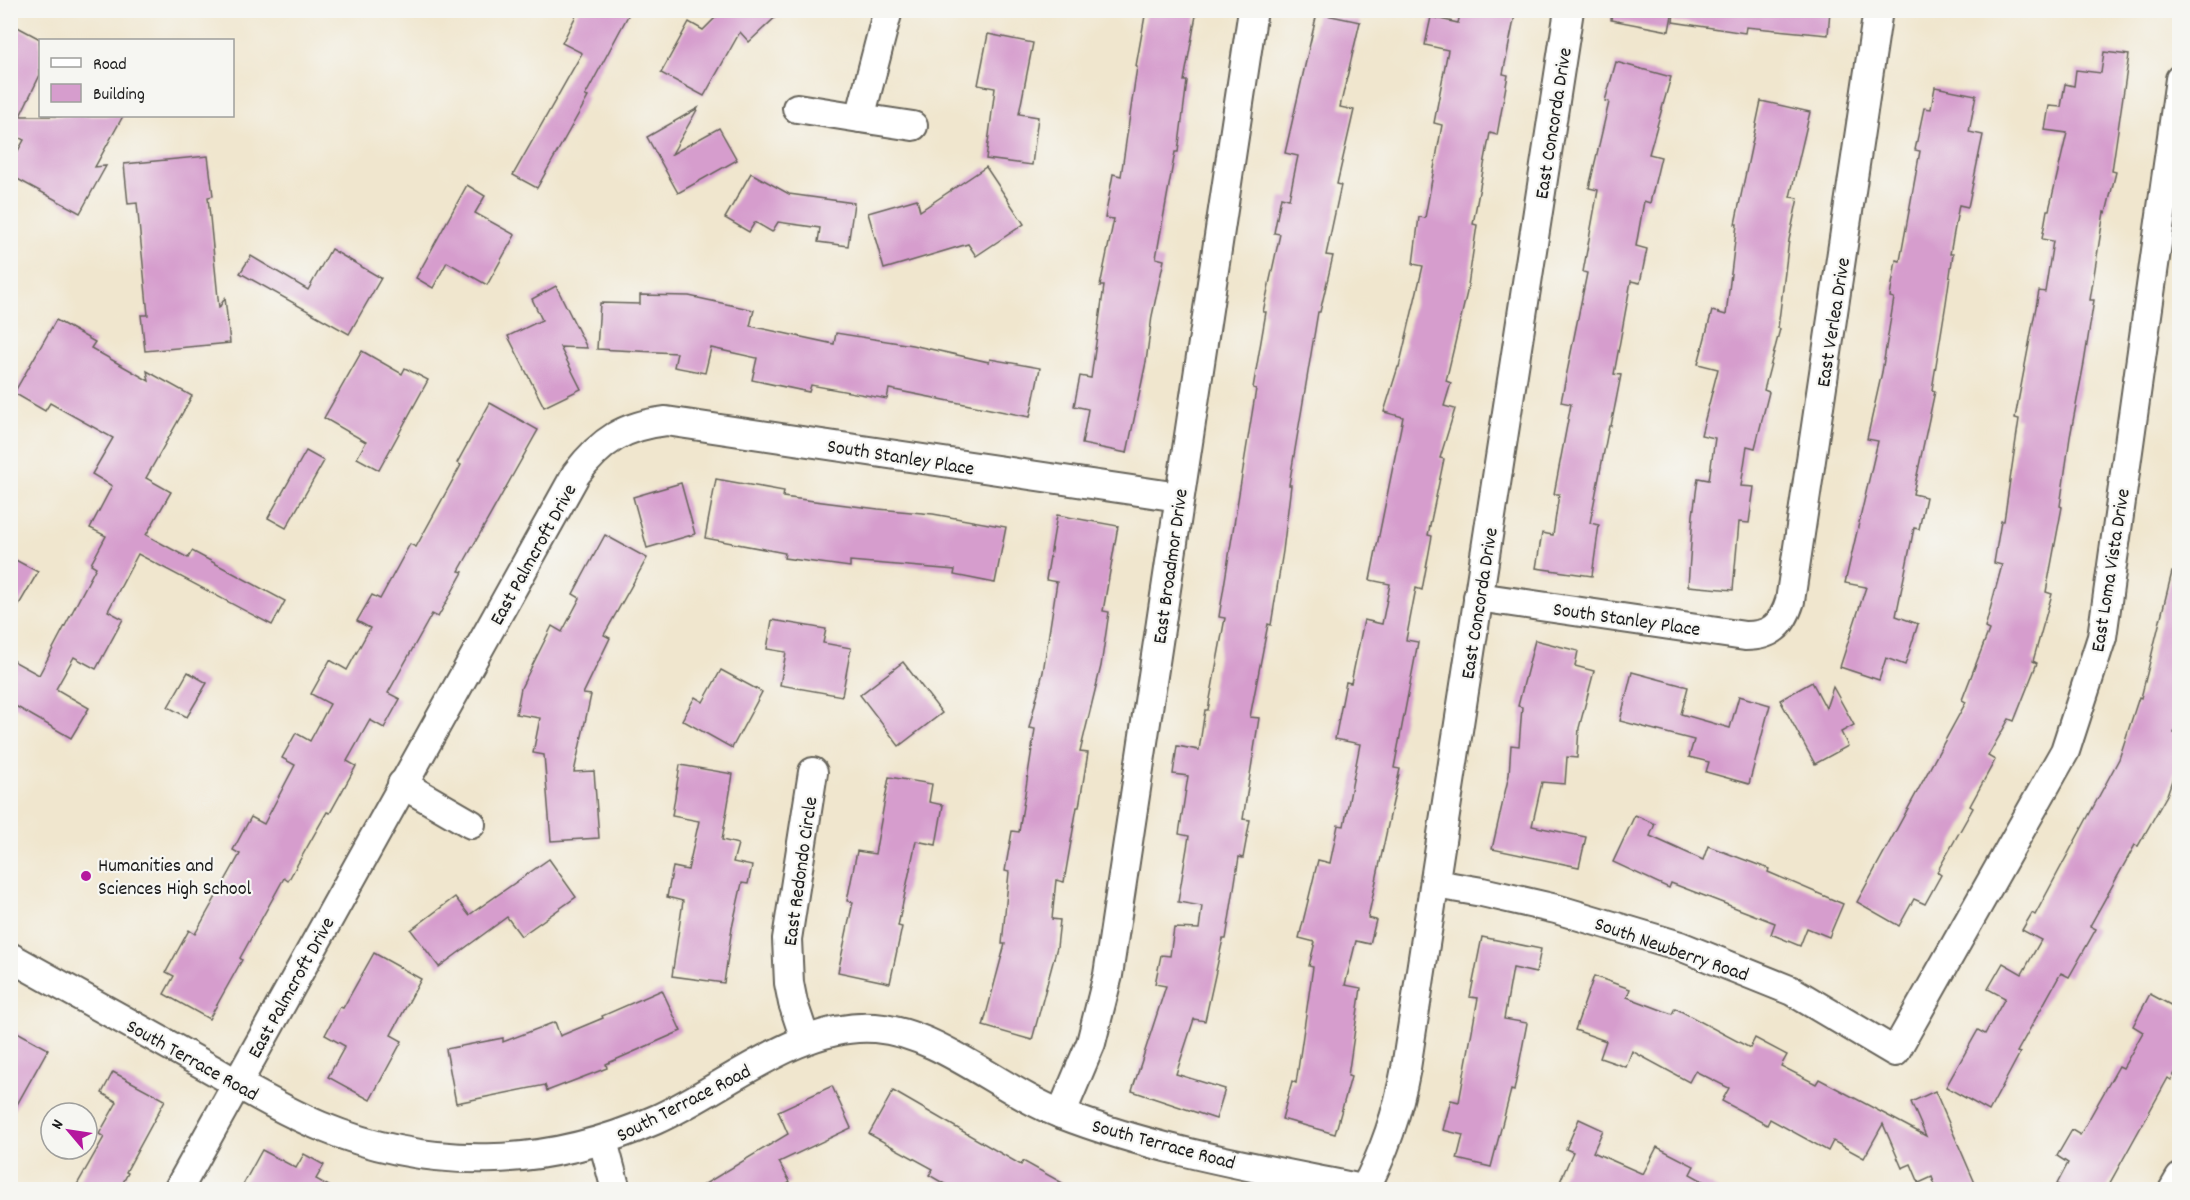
<svg xmlns="http://www.w3.org/2000/svg" width="2190" height="1200" font-family="Dekko,sans-serif">
<style>
.building{fill:#d69dcd}
.lines{fill:none;stroke-linecap:round;stroke-linejoin:round}
.minor-casing{stroke:#66635a;stroke-width:32}
.minor{stroke:#fff;stroke-width:28}
.poi-dot{fill:#b5179e;stroke:#f6f6f2;stroke-width:2}
.labels{text-anchor:middle;stroke-width:4.5;stroke-linejoin:round;paint-order:stroke}
.street-label{font-size:20px;fill:#1c1c1c;stroke:#f6f6f2}
.poi-label{font-size:20px;fill:#1c1c1c;stroke:#f6f6f2;text-anchor:start}
</style>
<rect width="100%" height="100%" fill="#f6f6f2"/>
<filter id="ink" filterUnits="userSpaceOnUse"><feTurbulence type="fractalNoise" baseFrequency=".0167" numOctaves="2"/><feDisplacementMap in="SourceGraphic" scale="12" xChannelSelector="R" yChannelSelector="G"/><feConvolveMatrix kernelMatrix="1 2 1 2 8 2 1 2 1" color-interpolation-filters="sRGB"/></filter>
<filter id="wash" filterUnits="userSpaceOnUse"><feTurbulence type="fractalNoise" baseFrequency=".008" numOctaves="4" result="noise"/><feDisplacementMap in="SourceGraphic" scale="24" xChannelSelector="R" yChannelSelector="G"/><feGaussianBlur stdDeviation="1.35" result="paint"/><feColorMatrix in="noise" values="0 0 0 0 0 0 0 0 0 0 0 0 0 0 0 0 0 1.4 0 .05"/><feComposite in="paint" operator="in"/></filter>
<g filter="url(#wash)">
<rect width="100%" height="100%" fill="#f0e6ce"/>
<g id="blocks">
<!-- building -->
<g class="building">
<polygon points="579,10 631,10 585,96 588,97 537,188 513,175 582,53 562,43"/>
<polygon points="720,10 783,10 749,42 740,32 704,96 661,73 689,22 703,30 721,12"/>
<polygon points="1146,10 1197,10 1184,81 1187,81 1178,152 1175,152 1156,258 1164,260 1152,316 1146,362 1127,453 1082,444 1088,409 1074,406 1080,376 1091,378 1104,286 1100,286 1114,219 1105,218 1113,174 1121,176 1137,67 1136,66"/>
<polygon points="1461,10 1516,10 1503,74 1508,75 1497,135 1490,133 1473,224 1477,225 1467,292 1446,381 1451,383 1444,406 1455,409 1440,458 1444,459 1428,535 1432,536 1422,590 1416,588 1406,640 1418,642 1394,768 1400,769 1368,918 1376,920 1370,944 1356,941 1345,985 1361,988 1348,1076 1351,1077 1335,1134 1282,1119 1292,1081 1296,1083 1313,967 1309,966 1315,942 1299,938 1318,860 1330,863 1338,825 1344,826 1360,744 1335,739 1346,682 1351,683 1364,620 1382,624 1390,584 1370,580 1403,417 1384,412 1398,367 1399,367 1423,266 1413,264 1419,217 1425,218 1442,125 1434,123 1448,50 1425,45 1431,17 1458,23"/>
<polygon points="1612,10 1673,10 1669,31 1611,20"/>
<polygon points="1674,10 1830,10 1828,35 1746,27 1745,33 1673,22"/>
<polygon points="1317,13 1360,22 1340,107 1354,110 1337,184 1341,185 1326,255 1333,256 1320,312 1318,312 1302,408 1289,485 1291,485 1283,551 1271,625 1268,624 1250,717 1259,718 1243,819 1250,820 1243,858 1239,857 1226,939 1223,939 1205,1021 1194,1019 1176,1074 1225,1089 1216,1119 1132,1091 1166,986 1155,984 1161,955 1170,956 1174,928 1199,929 1202,906 1178,902 1189,836 1179,834 1188,776 1173,774 1177,746 1199,750 1205,710 1208,710 1225,618 1219,617 1256,389 1253,388 1266,312 1263,312 1280,234 1274,233 1281,197 1289,199 1298,156 1285,153"/>
<polygon points="10,23 40,39 40,75 20,116 123,116 95,167 106,166 80,213 10,175 10,165 24,140 10,133"/>
<polygon points="988,34 1033,43 1019,114 1038,117 1032,165 986,159 995,88 978,85"/>
<polygon points="2104,52 2129,55 2112,171 2116,172 2106,213 2104,212 2090,300 2094,300 2084,363 2070,437 2060,506 2062,507 2046,592 2052,594 2033,661 2037,663 2014,721 2009,719 1988,756 1995,760 1970,806 1973,808 1937,872 1941,875 1925,904 1914,899 1899,926 1857,902 1966,702 1962,700 1989,630 1985,628 2002,565 1994,563 2001,521 2004,521 2019,419 2015,418 2039,291 2045,292 2053,241 2042,239 2047,210 2049,210 2067,133 2045,130 2049,106 2061,107 2065,84 2074,86 2076,70 2101,73"/>
<polygon points="1616,62 1671,77 1649,154 1661,157 1650,203 1644,201 1636,246 1647,249 1640,283 1631,281 1614,374 1621,375 1611,426 1609,426 1590,523 1599,525 1592,576 1536,568 1542,533 1553,535 1559,494 1554,494 1571,404 1561,402 1587,273 1583,272 1598,190 1589,188 1609,102 1605,101"/>
<polygon points="1935,87 1976,95 1969,132 1983,135 1968,207 1959,205 1950,254 1953,254 1946,303 1932,390 1935,391 1913,494 1926,497 1919,529 1914,528 1896,616 1918,624 1905,665 1886,658 1879,680 1840,667 1866,587 1845,583 1878,441 1867,439 1882,372 1894,298 1890,297 1896,260 1900,261 1920,151 1915,150 1924,108 1931,109"/>
<polygon points="1761,101 1810,112 1790,197 1798,198 1789,240 1778,328 1780,329 1764,390 1769,392 1755,448 1747,446 1741,486 1754,487 1749,523 1739,522 1733,590 1688,586 1693,515 1698,478 1709,480 1715,438 1701,435 1718,369 1698,364 1712,311 1726,315 1737,224 1735,224"/>
<polygon points="698,108 672,154 719,128 737,160 678,193 647,137"/>
<polygon points="208,156 213,196 208,197 219,308 225,298 230,343 145,351 141,315 148,315 137,203 128,204 124,164"/>
<polygon points="986,167 1024,224 976,256 968,244 884,269 868,213 917,199 920,211"/>
<polygon points="751,173 789,194 854,203 848,246 818,242 820,228 778,222 772,232 755,222 749,232 725,218"/>
<polygon points="467,185 485,196 475,213 515,235 487,285 447,262 433,288 416,278"/>
<polygon points="331,249 381,278 349,334 240,273 251,256 308,290"/>
<polygon points="556,286 587,348 560,347 581,389 544,407 508,336 542,320 532,299"/>
<polygon points="640,295 689,296 754,310 750,326 834,344 836,333 912,345 989,362 990,359 1040,368 1030,417 889,389 887,399 811,385 809,392 752,380 757,358 711,348 705,373 674,367 677,353 597,349 600,303 640,304"/>
<polygon points="56,320 95,342 91,348 149,381 147,371 192,396 146,478 171,492 146,535 188,558 192,551 285,601 272,625 138,554 108,611 123,619 96,669 74,657 56,689 89,708 71,738 10,703 10,659 39,675 96,567 91,564 106,536 90,528 112,486 92,474 113,438 50,403 45,411 14,393"/>
<polygon points="362,351 402,374 405,368 428,380 379,470 357,458 366,442 324,418"/>
<polygon points="490,403 538,430 459,571 463,572 438,617 432,614 388,693 400,699 384,728 370,720 347,761 356,766 330,813 327,812 288,881 284,878 240,958 242,960 209,1019 164,994 174,976 166,972 189,930 195,934 240,854 233,850 251,817 264,824 295,765 282,758 296,733 310,741 330,704 311,694 330,660 347,670 370,628 357,621 372,595 380,599 410,544 416,547 461,465 457,463"/>
<polygon points="306,451 324,461 286,528 268,518"/>
<polygon points="716,479 784,491 783,497 878,509 933,514 1006,527 995,583 954,575 955,570 850,561 850,567 784,558 785,553 705,538"/>
<polygon points="681,483 695,534 647,548 633,497"/>
<polygon points="1057,515 1118,526 1103,611 1109,612 1101,666 1080,752 1088,753 1079,807 1077,807 1064,882 1056,880 1052,919 1060,920 1057,947 1032,1040 983,1026 1005,944 1002,944 1009,872 1005,871 1012,831 1019,832 1035,729 1029,728 1043,672 1057,582 1046,580"/>
<polygon points="605,535 647,558 604,635 610,638 583,694 591,695 574,772 594,771 599,838 551,841 544,755 533,753 540,718 516,714 521,688 552,626 562,632 580,598 573,594"/>
<polygon points="10,557 38,572 10,620"/>
<polygon points="2172,572 2180,572 2180,714 2174,733 2180,735 2180,757 2167,795 2138,846 2135,845 2090,926 2096,929 2069,977 2061,973 2017,1052 2020,1053 1989,1111 1946,1087 1978,1030 1985,1034 2005,998 1988,989 2003,963 2022,974 2041,940 2022,930 2032,913 2035,915 2119,759 2139,697 2141,698"/>
<polygon points="772,620 826,629 823,643 851,648 842,696 780,685 786,652 767,649"/>
<polygon points="1535,640 1578,651 1575,666 1594,671 1579,728 1577,758 1567,757 1565,784 1542,782 1532,826 1586,837 1579,867 1492,849 1509,775 1511,745 1519,746 1522,707 1518,706"/>
<polygon points="903,662 942,713 899,746 860,695"/>
<polygon points="721,670 762,692 732,748 682,720 695,697 703,702"/>
<polygon points="188,672 207,683 187,717 168,707"/>
<polygon points="1632,672 1688,687 1681,714 1730,728 1739,696 1770,705 1749,784 1706,772 1709,762 1689,757 1694,740 1620,721"/>
<polygon points="1812,682 1826,708 1833,687 1854,725 1841,732 1848,746 1815,764 1780,700"/>
<polygon points="680,765 733,774 722,840 738,844 733,862 752,866 748,884 742,883 732,928 724,983 672,976 683,901 667,897 673,867 688,870 699,821 672,816"/>
<polygon points="889,777 932,784 929,802 943,805 936,845 916,841 898,926 902,927 890,983 838,972 853,902 847,901 857,851 875,854"/>
<polygon points="1635,815 1655,824 1650,836 1703,860 1708,846 1769,869 1768,872 1843,904 1829,937 1807,928 1800,946 1771,934 1775,923 1671,883 1669,888 1613,862"/>
<polygon points="549,859 576,897 521,936 507,917 439,967 411,930 455,897 469,915"/>
<polygon points="1482,937 1541,949 1536,973 1513,968 1504,1019 1527,1023 1514,1091 1511,1090 1491,1167 1457,1159 1463,1135 1443,1130 1451,1100 1459,1102 1478,998 1470,997"/>
<polygon points="374,953 421,979 391,1035 402,1041 370,1100 328,1077 345,1046 325,1035 340,1007 343,1008"/>
<polygon points="1594,976 1630,989 1627,997 1672,1014 1675,1008 1750,1048 1755,1038 1787,1055 1781,1066 1816,1084 1819,1079 1926,1136 1911,1102 1935,1091 1978,1190 1937,1190 1932,1177 1919,1183 1911,1164 1902,1168 1883,1124 1864,1158 1833,1141 1828,1151 1770,1119 1767,1125 1722,1101 1729,1088 1695,1071 1689,1082 1632,1051 1626,1067 1600,1058 1606,1041 1575,1030"/>
<polygon points="662,990 681,1031 606,1064 607,1068 547,1091 545,1085 456,1103 446,1049 503,1038 503,1042 555,1022 560,1036 603,1018 602,1016"/>
<polygon points="2150,994 2180,1010 2180,1064 2171,1080 2168,1078 2106,1190 2067,1190 2057,1184 2068,1163 2057,1156 2072,1130 2080,1135 2119,1066 2123,1068 2143,1032 2133,1026"/>
<polygon points="10,1028 48,1049 10,1117"/>
<polygon points="113,1072 165,1100 126,1172 128,1173 119,1190 74,1190 104,1137 99,1134 117,1102 102,1093"/>
<polygon points="832,1086 851,1128 779,1162 790,1182 778,1190 695,1190 788,1134 778,1111"/>
<polygon points="893,1091 1021,1165 1023,1161 1075,1190 955,1190 929,1175 933,1169 869,1134"/>
<polygon points="1579,1119 1603,1130 1593,1152 1643,1174 1657,1147 1694,1166 1690,1174 1719,1190 1572,1190 1559,1184 1573,1152 1566,1149"/>
<polygon points="262,1150 296,1168 304,1154 324,1165 316,1179 336,1190 240,1190"/>
</g>
</g>
</g>
<g filter="url(#ink)">
<use href="#blocks" fill-opacity="0" stroke="#66635a" stroke-width="1.5"/>
<g class="lines">
<!-- minor casing -->
<g class="minor-casing">
<g id="minor">
<polyline points="797,108 860,118 888,10"/>
<polyline points="860,118 913,126"/>
<path d="M1478,597L1745,636C1771,636 1782,626 1790,601L1878,10"/>
<polyline points="402,784 471,824"/>
<polyline points="1435,884 1482,892 1556,909 1680,946 1792,991 1895,1052 2065,751 2102,637 2180,79"/>
<path d="M10,957C73,992 135,1026 197,1061C237,1083 277,1108 320,1126C431,1172 546,1168 655,1120C723,1090 799,1022 875,1028C940,1033 1001,1091 1061,1114C1159,1152 1265,1169 1367,1190"/>
<polyline points="805,1039 793,1003 789,983 787,939 813,772"/>
<polyline points="1061,1114 1091,1043 1108,975 1253,10"/>
<polyline points="603,1141 616,1190"/>
<path d="M178,1190L576,474C602,440 624,426 666,421L1179,497"/>
<path d="M1364,1190C1386,1150 1398,1112 1406,1068L1569,10"/>
<polyline points="2173,1190 2180,1178"/>
</g>
</g>
<!-- minor -->
<use href="#minor" class="minor"/>
</g>
</g>
<!-- markers -->
<circle class="poi-dot" cx="86" cy="876" r="6"/>
<g class="labels">
<!-- street labels -->
<g class="street-label">
<text transform="translate(1552 123) rotate(-81)" y="7">East Concorda Drive</text>
<text transform="translate(1832 322) rotate(-81)" y="7">East Verlea Drive</text>
<text transform="translate(901 456) rotate(9)" y="7">South Stanley Place</text>
<text transform="translate(532 554) rotate(-61)" y="7">East Palmcroft Drive</text>
<text transform="translate(1169 566) rotate(-82)" y="7">East Broadmor Drive</text>
<text transform="translate(2109 570) rotate(-81)" y="7">East Loma Vista Drive</text>
<text transform="translate(1478 603) rotate(-81)" y="7">East Concorda Drive</text>
<text transform="translate(1627 618) rotate(8)" y="7">South Stanley Place</text>
<text transform="translate(799 871) rotate(-82)" y="7">East Redondo Circle</text>
<text transform="translate(1672 948) rotate(19)" y="7">South Newberry Road</text>
<text transform="translate(290 987) rotate(-61)" y="7">East Palmcroft Drive</text>
<text transform="translate(193 1059) rotate(29)" y="7">South Terrace Road</text>
<text transform="translate(683 1102) rotate(-27)" y="7">South Terrace Road</text>
<text transform="translate(1164 1143) rotate(15)" y="7">South Terrace Road</text>
</g>
<!-- poi labels -->
<g class="poi-label">
<text x="98" y="871">Humanities and<tspan x="98" dy="23">Sciences High School</tspan></text>
</g>
</g>
<!-- margin -->
<rect width="2190" height="1200" fill="none" stroke="#f6f6f2" stroke-width="36"/>
<!-- legend -->
<rect x="39" y="39" width="195" height="78" fill="#f6f6f2" stroke="#9f9f9c" stroke-width="1.5"/>
<rect x="51" y="58" width="30" height="9" fill="#ffffff" stroke="#9f9f9c" stroke-width="1.5"/>
<text x="93" y="69" font-size="18" fill="#1c1c1c">Road</text>
<rect x="51" y="84" width="30" height="18" fill="#d69dcd" stroke="#9f9f9c" stroke-width="1.5"/>
<text x="93" y="99" font-size="18" fill="#1c1c1c">Building</text>
<!-- north arrow -->
<g transform="translate(69 1131) rotate(299)"><circle r="28" fill="#f6f6f2" stroke="#9f9f9c" stroke-width="1.5"/>
<path d="M0-4.5L10 22L0 15L-10 22Z" fill="#b5179e"/>
<text y="-9" font-size="16" font-weight="bold" text-anchor="middle" fill="#1c1c1c">N</text>
</g>
</svg>
